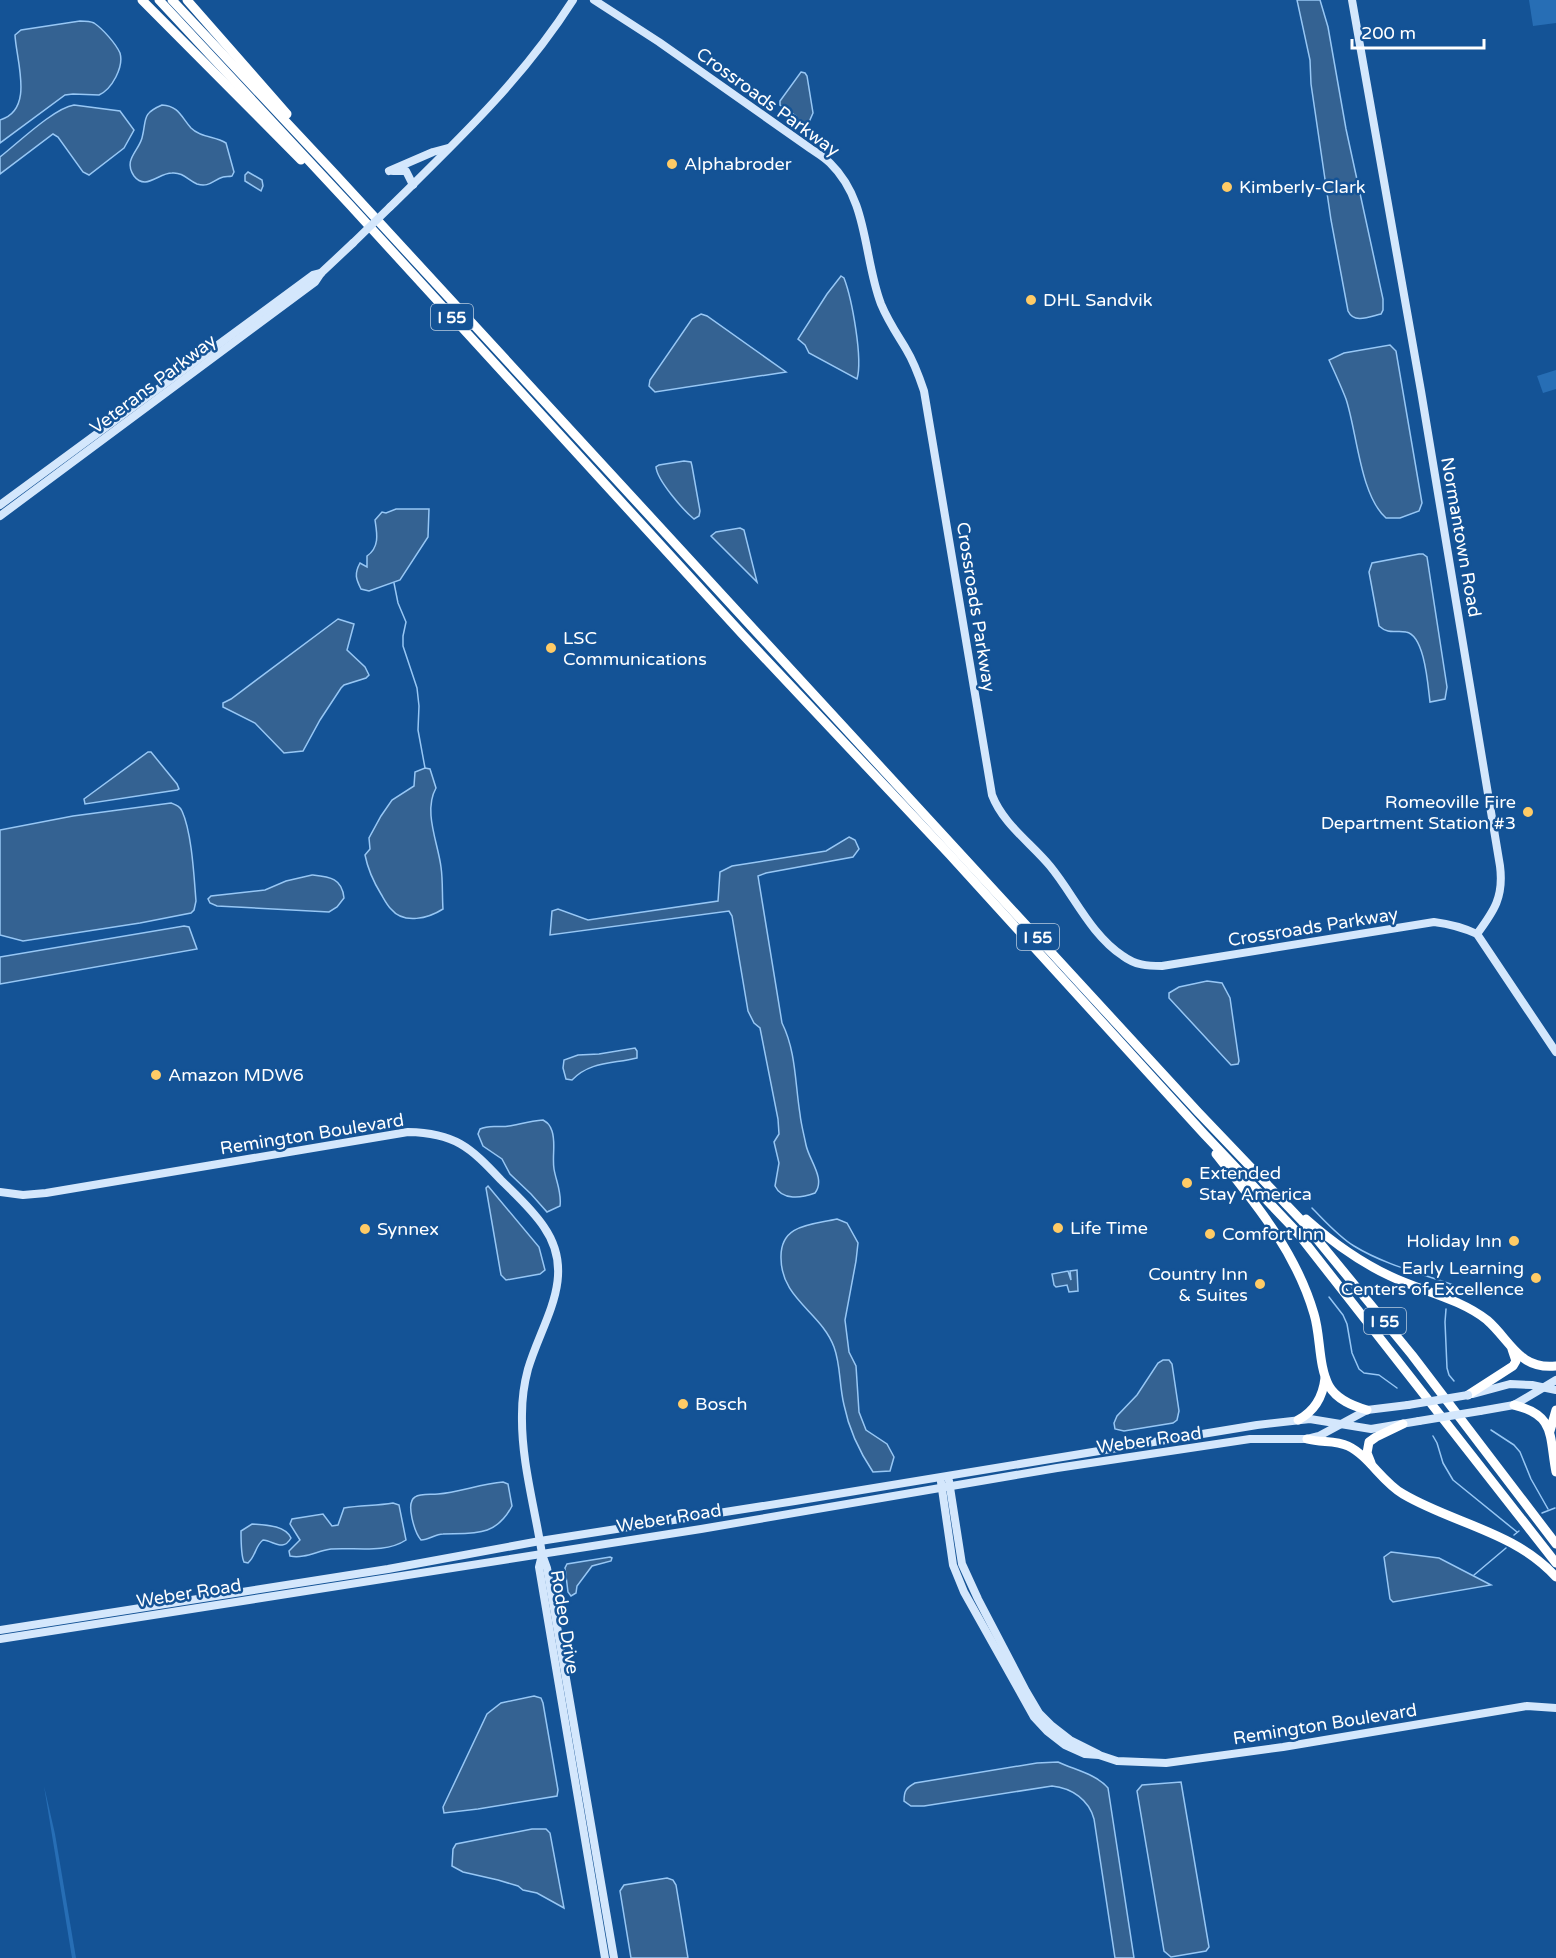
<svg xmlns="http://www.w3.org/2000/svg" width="1556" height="1958" font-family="'Varela Round',sans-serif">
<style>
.green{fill:#276eb5}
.water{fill:#346292;stroke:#97c7f5;stroke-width:1.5}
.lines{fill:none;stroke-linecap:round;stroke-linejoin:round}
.stream{stroke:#97c7f5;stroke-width:1.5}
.secondary{stroke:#d4e7fc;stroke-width:8}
.highway{stroke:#fff;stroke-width:9}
.secondary-bridge{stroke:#d4e7fc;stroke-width:8}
.poi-dot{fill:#ffcb66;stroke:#145396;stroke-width:2}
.labels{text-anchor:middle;stroke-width:5;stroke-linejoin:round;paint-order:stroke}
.shield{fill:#145396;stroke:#b8cbe0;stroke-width:1.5}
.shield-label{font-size:16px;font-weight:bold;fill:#fff}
.street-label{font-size:18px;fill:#fff;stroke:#145396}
.poi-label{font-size:18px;fill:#fff;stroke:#145396;text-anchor:start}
</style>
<rect width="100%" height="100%" fill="#145396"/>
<!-- green -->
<g class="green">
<polygon points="1529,0 1556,0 1556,23 1533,26"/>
<polygon points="1556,370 1556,389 1543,393 1537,376"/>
<polygon points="44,1786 55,1834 76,1958 72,1958"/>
</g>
<!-- water -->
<g class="water">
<path d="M1297,0H1320L1328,27L1346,129L1383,299V310L1381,314C1369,317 1354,324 1348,311L1331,220L1311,84L1310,60Z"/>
<path d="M80,21C85,21 90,21 94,23C103,29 116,44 120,53C124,67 112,89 99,95L73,94L65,95L0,143V120C35,110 16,60 15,35L21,30Z"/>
<polygon points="801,72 805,73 807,76 813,113 809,122 799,123 796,116 780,105 780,101"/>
<path d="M74,105L120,111L134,130L124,148L89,175L83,172L58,137L53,134L0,174V157C18,143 54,108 74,105Z"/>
<path d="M162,105C179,106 181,117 191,128C201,138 215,136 226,143L234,172L232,176C229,177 226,176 223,177C213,180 209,188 197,184C188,180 183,172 172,173C162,173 155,181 145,182C140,182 137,180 134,176C123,160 138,152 142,138C147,119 141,114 162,105Z"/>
<polygon points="248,172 262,180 263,186 261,191 245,181 245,175"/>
<path d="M841,276L844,278C852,299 863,359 857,379L809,353L805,345L798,339L827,294Z"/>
<polygon points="701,314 707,316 786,372 655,392 649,386 650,380 692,319"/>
<path d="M1390,345L1396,351L1422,503L1419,511L1400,518H1386C1360,495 1357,432 1346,399C1341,386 1335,373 1329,360L1344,353Z"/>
<path d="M684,461L691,462L692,466L700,511L699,516L694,519C683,510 657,480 656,467L659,465Z"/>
<path d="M396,509H429L428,537L400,580L369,591L361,589C356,579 354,574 360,563L367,567V556C380,547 377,533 375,520L382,512L386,513Z"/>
<polygon points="740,528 744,530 757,582 711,536 716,532"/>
<path d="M1419,554H1423L1427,557L1447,687L1445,699L1430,702C1428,687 1425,635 1406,632C1395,630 1389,635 1379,626L1369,572L1372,563Z"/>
<polygon points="338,619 354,624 347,650 365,667 369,675 366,678 344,685 341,688 320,720 303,751 284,753 255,723 223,707 223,703 231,699"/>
<polygon points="148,752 151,752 177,784 179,789 177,790 85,804 84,799"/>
<path d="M425,768L430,769L436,788C423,811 438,843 441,867C443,881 442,895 443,909C429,918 404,925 391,909C387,905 384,899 381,894C373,881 368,870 365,855L370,849L369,838L381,816L392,800L414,786L415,772Z"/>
<path d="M171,803C176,805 180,806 182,811C192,833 194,877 196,901L194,910L191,913L140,923L23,941L0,935V830L73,816Z"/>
<path d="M849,837L855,840L859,849L853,857L766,873L758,876L782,1023C796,1051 795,1083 800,1114C801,1124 804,1135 806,1145C809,1160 826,1179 815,1193C802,1198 782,1201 775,1186L779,1163L774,1142L779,1134L778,1119L760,1028L754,1023L748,1011L732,916L729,911L550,935L552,911L558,909L588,920L718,901L720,872L732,866L826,851Z"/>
<path d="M312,875C330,877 342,878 344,898L337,907L329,912L217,906L210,903L208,899L211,896L265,890L286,881Z"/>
<polygon points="184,926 189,927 197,949 0,984 0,957"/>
<polygon points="1207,981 1222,983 1230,998 1239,1061 1238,1064 1231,1065 1169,998 1169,993 1179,987"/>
<path d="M635,1048L637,1051V1058C613,1064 590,1061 572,1080L566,1079L563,1068L564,1060L578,1055L599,1054Z"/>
<path d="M543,1120C548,1123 550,1125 552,1131C556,1143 552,1156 554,1169C556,1181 562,1193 560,1206L547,1212L531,1194L510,1174L502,1159L483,1146L478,1134L480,1129C490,1124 498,1128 509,1126C520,1124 531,1121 543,1120Z"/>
<polygon points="488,1186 539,1247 545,1270 540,1274 506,1280 501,1275 486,1188"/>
<path d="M837,1219L847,1223L858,1243L856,1261L845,1320L849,1352L856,1366L859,1412L866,1430L887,1444L894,1457L890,1471L873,1472C859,1451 849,1430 844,1405C839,1385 841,1366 834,1347C821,1312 781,1299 781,1258C780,1224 811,1225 837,1219Z"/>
<polygon points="1077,1270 1078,1291 1069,1292 1067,1285 1056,1287 1054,1285 1052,1274 1068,1271 1071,1280 1070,1271"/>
<polygon points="1163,1360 1169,1360 1172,1364 1179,1411 1177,1420 1173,1423 1124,1431 1115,1429 1114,1423 1117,1416 1137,1395 1158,1363"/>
<path d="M503,1482L508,1484L512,1506C496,1537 474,1533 443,1534C435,1534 429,1540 421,1540C415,1533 405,1503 415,1497C421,1493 431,1495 438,1494C459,1492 481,1484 503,1482Z"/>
<path d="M393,1503L399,1505L406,1540C385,1554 354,1547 331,1549C317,1551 304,1559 290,1556L289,1551L300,1540L290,1524L292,1519L323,1514L332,1526L338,1525L344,1508C361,1505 376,1506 393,1503Z"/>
<path d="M252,1524C265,1525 285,1525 291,1538C283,1552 274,1541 263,1540C255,1546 256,1556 248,1563L244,1562C241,1556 241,1538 241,1531Z"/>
<polygon points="1391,1552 1439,1558 1491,1585 1393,1602 1390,1599 1384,1557"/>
<polygon points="610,1557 612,1558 611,1561 592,1566 577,1586 576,1593 571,1596 568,1592 565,1568 567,1564"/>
<polygon points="534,1696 541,1698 543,1703 558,1790 557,1796 478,1809 444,1813 443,1807 487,1714 501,1703"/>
<path d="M1058,1762C1075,1770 1096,1774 1108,1788L1134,1958H1115L1094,1819C1089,1800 1072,1788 1052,1786L924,1806H911L904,1801C904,1791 906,1788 915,1783L1037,1763Z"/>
<polygon points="1181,1782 1209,1947 1206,1951 1171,1957 1164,1951 1137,1791 1142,1785"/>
<polygon points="532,1829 546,1829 550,1833 564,1908 537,1893 523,1890 518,1886 498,1880 463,1872 452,1866 453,1849 456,1844"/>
<polygon points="667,1878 673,1880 676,1885 688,1958 631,1958 620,1891 624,1885"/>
</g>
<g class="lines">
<!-- stream -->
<g class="stream">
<polyline points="394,583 398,603 406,622 403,636 403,646 417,688 419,706 418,730 425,768"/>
<path d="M1312,1208C1325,1221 1338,1236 1354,1246C1385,1265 1423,1274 1456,1286"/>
<polyline points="1329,1297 1343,1315 1347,1324 1352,1353 1359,1369 1364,1373 1379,1375 1397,1388"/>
<polyline points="1446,1309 1445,1322 1447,1368 1449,1375 1454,1381"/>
<polyline points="1491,1430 1514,1445 1520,1452 1531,1479 1548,1509"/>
<polyline points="1433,1436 1437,1443 1443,1463 1453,1480 1517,1532"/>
<polyline points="1542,1513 1555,1508"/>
<polyline points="1514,1535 1519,1531"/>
<polyline points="1474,1575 1506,1548"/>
</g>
<!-- secondary -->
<g class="secondary">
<path d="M594,0L659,42L811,149C817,153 824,157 830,163C869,201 863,257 881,304C888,321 897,334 906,349C914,362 919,376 924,391L992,795C1003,824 1031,843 1050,866C1074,895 1090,934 1123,956C1135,965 1147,966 1162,966L1434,922C1450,924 1462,927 1477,934L1556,1052"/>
<path d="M1352,0L1421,391L1500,866C1504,897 1494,911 1477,934"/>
<polyline points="389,171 433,152 448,148"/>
<polyline points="393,171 406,171 413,185"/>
<path d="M390,207C457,141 522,80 573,0"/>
<polyline points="0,505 313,275 321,273"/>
<polyline points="0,516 315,282 321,273 353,243"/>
<path d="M0,1192L23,1195L46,1193L408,1132C455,1133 470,1147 501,1180C516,1195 532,1209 544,1227C578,1276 542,1321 528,1369C524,1384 522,1399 522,1414C521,1461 535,1508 542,1554L547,1568L614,1958"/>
<polyline points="1473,1394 1510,1384 1532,1385 1556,1390"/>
<polyline points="1480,1411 1514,1405 1556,1380"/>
<polyline points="949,1481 962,1564 978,1599 1026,1691 1039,1713 1052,1726 1070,1740 1098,1754"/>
<polyline points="941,1482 953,1565 964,1592 1034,1717 1047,1731 1065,1745 1085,1754 1099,1755 1117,1761 1166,1763 1283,1747 1527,1706 1556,1708"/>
<polyline points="542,1555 539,1567 605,1958"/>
<polyline points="0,1630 388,1569 540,1541 795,1501 1257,1425 1310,1419 1371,1429 1419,1421"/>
<polyline points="0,1639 701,1529 1057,1468 1250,1439 1307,1439 1319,1436 1367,1410 1408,1405"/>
</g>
<!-- highway -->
<g class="highway">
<polyline points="142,0 301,160"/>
<polyline points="159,0 349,204 743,635 949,854 1204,1134 1296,1231 1556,1563"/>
<polyline points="172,0 335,174 1198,1112 1302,1221 1362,1294 1412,1355 1556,1544"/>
<polyline points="187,0 287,114"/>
<path d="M1216,1154C1256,1204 1296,1252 1314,1314C1321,1337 1318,1365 1329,1386C1337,1400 1353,1406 1367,1410"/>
<path d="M1306,1219C1332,1242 1358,1261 1390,1276C1421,1291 1459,1298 1487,1320C1511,1341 1519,1370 1556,1366"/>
<polyline points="1468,1395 1513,1366 1516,1361 1512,1349"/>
<path d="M1514,1405C1556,1415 1549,1436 1556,1472"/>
<path d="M1298,1420C1315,1411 1323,1396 1325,1378"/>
<polyline points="1550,1431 1556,1410"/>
<path d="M1307,1439C1321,1443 1335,1440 1348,1446C1369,1456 1382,1482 1403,1494C1454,1524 1514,1531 1556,1577"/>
<polyline points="1371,1463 1367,1453 1369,1442 1376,1437 1403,1424"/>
</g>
<!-- secondary-bridge -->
<g class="secondary-bridge">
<polyline points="353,243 390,207"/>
<polyline points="1408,1405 1468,1395"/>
<polyline points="1419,1421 1480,1411"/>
</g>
</g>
<!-- markers -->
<g class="poi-dot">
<circle cx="672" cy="164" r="6"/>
<circle cx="1227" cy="187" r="6"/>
<circle cx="1031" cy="300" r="6"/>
<circle cx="551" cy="648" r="6"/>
<circle cx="1528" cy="812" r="6"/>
<circle cx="156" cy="1075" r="6"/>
<circle cx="1187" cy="1183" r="6"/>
<circle cx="1058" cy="1228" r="6"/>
<circle cx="365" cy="1229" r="6"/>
<circle cx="1210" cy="1234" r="6"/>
<circle cx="1514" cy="1241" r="6"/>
<circle cx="1536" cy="1278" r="6"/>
<circle cx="1260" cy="1284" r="6"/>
<circle cx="683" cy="1404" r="6"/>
</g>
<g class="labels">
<!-- shield labels -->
<g class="shield">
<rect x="431" y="304" width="42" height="26" rx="4.5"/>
<rect x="1017" y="924" width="42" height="26" rx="4.5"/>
<rect x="1364" y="1308" width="42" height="26" rx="4.5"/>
</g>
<g class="shield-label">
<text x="452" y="323">I 55</text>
<text x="1038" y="943">I 55</text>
<text x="1385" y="1327">I 55</text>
</g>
<!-- street labels -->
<g class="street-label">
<text transform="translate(768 102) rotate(36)" y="6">Crossroads Parkway</text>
<text transform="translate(153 384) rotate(-37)" y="6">Veterans Parkway</text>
<text transform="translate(1461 537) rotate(80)" y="6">Normantown Road</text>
<text transform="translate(976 607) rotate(81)" y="6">Crossroads Parkway</text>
<text transform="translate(1313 927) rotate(-9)" y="6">Crossroads Parkway</text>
<text transform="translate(312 1134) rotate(-9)" y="6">Remington Boulevard</text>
<text transform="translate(1149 1440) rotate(-8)" y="6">Weber Road</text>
<text transform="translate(669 1518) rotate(-9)" y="6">Weber Road</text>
<text transform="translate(189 1593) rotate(-9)" y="6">Weber Road</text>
<text transform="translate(565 1622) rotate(81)" y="6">Rodeo Drive</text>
<text transform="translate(1325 1724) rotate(-9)" y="6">Remington Boulevard</text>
</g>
<!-- poi labels -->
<g class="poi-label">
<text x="684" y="170">Alphabroder</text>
<text x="1239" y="193">Kimberly-Clark</text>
<text x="1043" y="306">DHL Sandvik</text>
<text x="563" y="644">LSC<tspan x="563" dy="21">Communications</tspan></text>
<text x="1516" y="808" text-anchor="end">Romeoville Fire<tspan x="1516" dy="21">Department Station #3</tspan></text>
<text x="168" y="1081">Amazon MDW6</text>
<text x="1199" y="1179">Extended<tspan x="1199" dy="21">Stay America</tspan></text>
<text x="1070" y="1234">Life Time</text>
<text x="377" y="1235">Synnex</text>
<text x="1222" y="1240">Comfort Inn</text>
<text x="1502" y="1247" text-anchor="end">Holiday Inn</text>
<text x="1524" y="1274" text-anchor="end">Early Learning<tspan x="1524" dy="21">Centers of Excellence</tspan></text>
<text x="1248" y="1280" text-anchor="end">Country Inn<tspan x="1248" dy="21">&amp; Suites</tspan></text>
<text x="695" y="1410">Bosch</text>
</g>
</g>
<!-- scale -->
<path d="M1352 39v9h132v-9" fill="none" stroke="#ffffff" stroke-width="3"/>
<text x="1361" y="39" font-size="18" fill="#ffffff" stroke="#145396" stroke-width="4.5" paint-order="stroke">200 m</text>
</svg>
